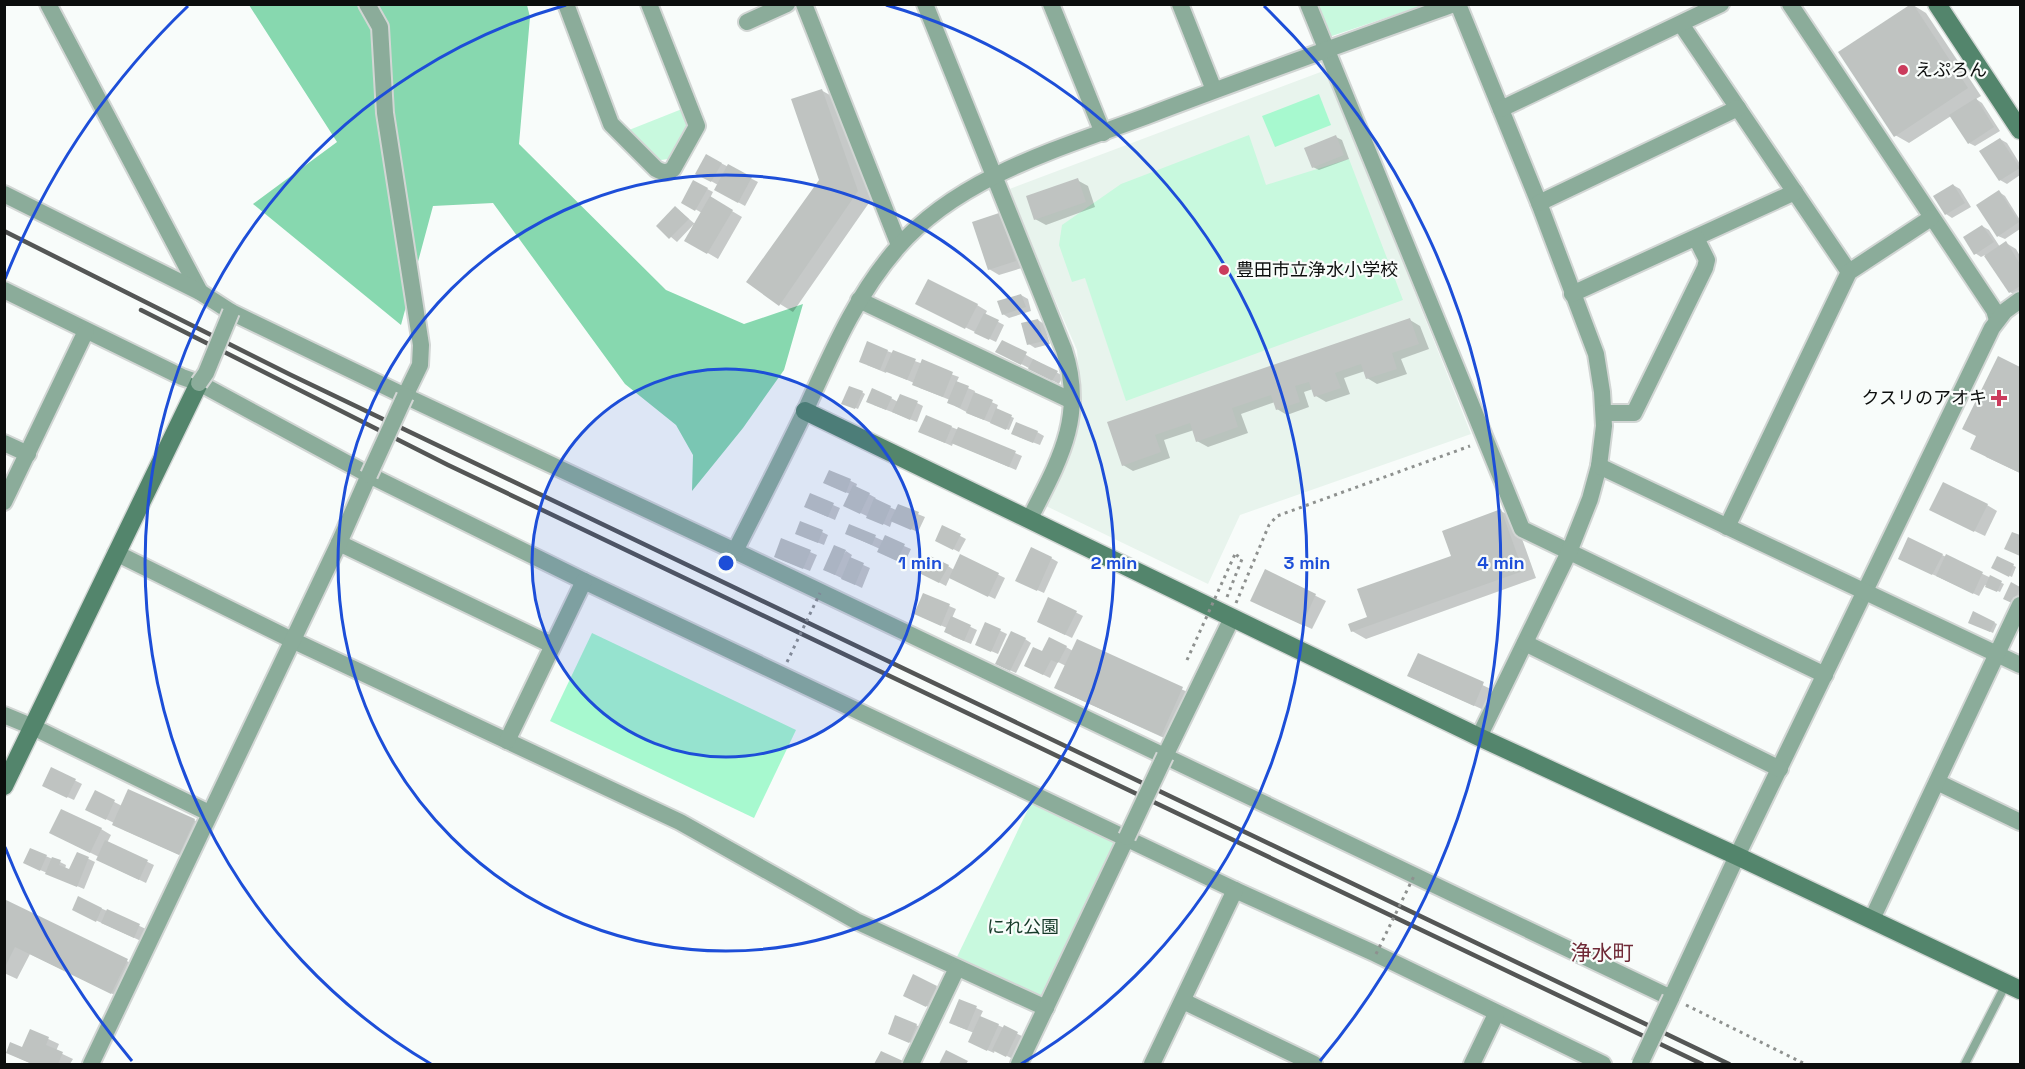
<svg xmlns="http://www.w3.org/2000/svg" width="2025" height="1069" font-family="'Space Grotesk','Noto Sans JP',sans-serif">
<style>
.built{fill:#e8f4ed}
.green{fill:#c8f9de}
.forest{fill:#87d8af}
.water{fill:#a7f9cf}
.shadow{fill:#0003}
.building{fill:#bfc3c1}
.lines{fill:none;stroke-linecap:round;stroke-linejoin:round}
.lane-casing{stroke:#d2d6d4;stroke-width:11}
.street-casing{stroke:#d2d6d4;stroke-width:20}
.secondary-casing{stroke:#d2d6d4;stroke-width:21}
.path{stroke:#8e918f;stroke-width:3;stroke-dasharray:3 4.5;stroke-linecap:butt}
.lane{stroke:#8bac9a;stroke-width:8}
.street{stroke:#8bac9a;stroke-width:16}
.secondary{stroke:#53856c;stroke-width:18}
.rail{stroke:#545655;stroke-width:4.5}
.street-bridge-casing{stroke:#d2d6d4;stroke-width:20;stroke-linecap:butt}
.path-bridge{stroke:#8e918f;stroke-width:3;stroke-dasharray:3 4.5;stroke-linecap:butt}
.street-bridge{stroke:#8bac9a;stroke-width:16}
.ring{fill:none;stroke:#1d4ed8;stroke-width:3}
.poi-dot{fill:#cb3c5d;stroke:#f8fcfa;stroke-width:2}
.labels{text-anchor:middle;stroke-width:4.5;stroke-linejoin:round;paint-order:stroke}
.poi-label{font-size:18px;fill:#0c0e0d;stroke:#f8fcfa;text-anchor:start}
.park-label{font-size:18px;fill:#153928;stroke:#f8fcfa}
.quarter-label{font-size:21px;fill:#6f2936;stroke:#f8fcfa}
.centre{fill:#1d4ed8;stroke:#f8fcfa;stroke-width:3}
.ring-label{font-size:18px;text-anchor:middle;font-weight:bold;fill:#1d4ed8;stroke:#f8fcfa;stroke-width:4.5;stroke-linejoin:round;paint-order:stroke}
</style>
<rect width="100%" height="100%" fill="#f8fcfa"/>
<!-- built -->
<polygon class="built" points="1326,70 1471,434 1240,515 1208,584 1044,505 1071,444 1081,399 1077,350 1007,190"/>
<!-- green -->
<g class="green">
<polygon points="1316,5 1424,5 1329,37"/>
<polygon points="682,109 688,125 668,159 654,161 624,132"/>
<polygon points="1249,135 1266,185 1349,159 1403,300 1126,401 1085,278 1072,282 1059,245 1062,225 1121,184"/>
<polygon points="1033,799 1117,839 1041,998 956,959"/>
</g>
<!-- forest -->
<polygon class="forest" points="249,5 527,5 530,17 519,144 666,290 744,324 803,304 784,370 743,428 692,491 693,455 676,425 625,384 493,203 433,206 401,325 253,204 337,142"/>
<!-- water -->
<g class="water">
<polygon points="1319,94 1331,125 1275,147 1262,116"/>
<polygon points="592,633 796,730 754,818 550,721"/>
</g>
<!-- shadow -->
<g class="shadow">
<polygon points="1913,5 1926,13 1981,96 1976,99 1982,103 2000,131 1975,146 1969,143 1951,116 1909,143 1895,135"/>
<polygon points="821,90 835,98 871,200 793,312 780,304 821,181"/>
<polygon points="1336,137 1342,140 1349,159 1319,170 1313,167"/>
<polygon points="2000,139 2007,143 2020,164 2020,175 2007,184 2000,180 1982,151"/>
<polygon points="707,156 758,182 745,206 716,190 718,185 697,173"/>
<polygon points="1077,180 1088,186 1095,207 1046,225 1035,219"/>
<polygon points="694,182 713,192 710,198 742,217 718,259 686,240 694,224 677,242 658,226 676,208 695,224 702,213 683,202"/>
<polygon points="1953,185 1960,189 1971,207 1952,218 1946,214"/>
<polygon points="1999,192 2005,196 2020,220 2020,229 2005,239 1998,236"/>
<polygon points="999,214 1009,220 1025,267 999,275 989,269"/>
<polygon points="1982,226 1989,230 2000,247 2006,243 2016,249 2020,256 2020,298 2010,292 1985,255 1981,257 1975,253"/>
<polygon points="1021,295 1028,299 1031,311 1009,318 1003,314"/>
<polygon points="977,305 987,311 985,315 1004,325 996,342 927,309"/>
<polygon points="1038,320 1044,324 1050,344 1035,348 1029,344"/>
<polygon points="1410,320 1420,326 1429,349 1401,359 1407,374 1377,384 1367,378 1365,371 1344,378 1350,394 1326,402 1316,396 1313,389 1304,392 1309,407 1287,415 1277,409 1275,402 1241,414 1248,433 1208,447 1197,441 1194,430 1164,440 1170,458 1133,471 1123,465 1109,423"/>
<polygon points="1003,342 1063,376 1059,384 1004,355"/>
<polygon points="887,351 959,377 956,383 975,391 974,394 998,405 996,410 1014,418 1009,430 974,416 955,406 950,400 920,388 914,383 887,371 886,373 867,365"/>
<polygon points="1998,358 2020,368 2020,473 1986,457 1978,437"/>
<polygon points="862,392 865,394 858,409 846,404"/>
<polygon points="891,398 898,402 917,403 923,406 917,422 874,405"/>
<polygon points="927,417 1022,456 1016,470 953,443 952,446 927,435"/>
<polygon points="1037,432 1044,436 1040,445 1019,437"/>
<polygon points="830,471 857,484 856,487 876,498 874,500 896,510 898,506 925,517 918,532 892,521 890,527 852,509 850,494 831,486"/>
<polygon points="810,495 840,508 835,520 812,510"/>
<polygon points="1987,505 1997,511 1985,536 1941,515"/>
<polygon points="1501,511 1515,519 1536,578 1366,639 1352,631 1453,557"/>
<polygon points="850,526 884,541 904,546 911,549 904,564 885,555 880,549 847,534"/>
<polygon points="943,527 966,539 959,552 936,540"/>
<polygon points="822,532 828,535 824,545 804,537"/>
<polygon points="782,540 817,555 810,571 782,560"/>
<polygon points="846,551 852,555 850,559 870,568 862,588 831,573"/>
<polygon points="1942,555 2004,584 2000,592 1985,585 1979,596 1906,562"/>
<polygon points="960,556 1005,578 995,599 950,577 946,586 927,576 948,566 954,570"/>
<polygon points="1051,558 1058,562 1044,593 1024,584"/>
<polygon points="1998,558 2016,567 2012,577 1993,568"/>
<polygon points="1266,571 1326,601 1312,629 1262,606"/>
<polygon points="2012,584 2020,588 2020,598 2017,604"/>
<polygon points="924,595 956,609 952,618 977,630 971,644 952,636 947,628 922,617"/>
<polygon points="1049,599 1083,616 1072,638 1045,625"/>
<polygon points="1974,613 1997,624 1993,633 1970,622"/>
<polygon points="986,624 1007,634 998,654 984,648"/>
<polygon points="1025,639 1031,643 1016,673 1003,667"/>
<polygon points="1078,641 1196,696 1175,743 1070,695 1066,666 1058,662 1050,678 1032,669 1042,653 1066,647 1073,651"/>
<polygon points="1418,655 1493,690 1484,710 1419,681"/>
<polygon points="52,769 82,784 74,800 50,789"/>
<polygon points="95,792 122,806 194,820 204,826 189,859 124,830 114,823 94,813"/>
<polygon points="101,829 111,835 107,843 154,865 146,883 104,863 99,857 61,838"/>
<polygon points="31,850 60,862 66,865 65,869 70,871 78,854 95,862 84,889 31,866"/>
<polygon points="79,898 146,929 141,941 80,913"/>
<polygon points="4,901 141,968 125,1000 30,954 17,979 4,973"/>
<polygon points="936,987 942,991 933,1009 911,999"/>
<polygon points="960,1001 983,1011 980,1017 1024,1037 1013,1059 995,1050 994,1053 976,1045 974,1033 957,1026"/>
<polygon points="916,1025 923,1029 916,1045 896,1037"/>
<polygon points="31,1031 59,1044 56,1051 73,1059 70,1064 32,1064 8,1053 23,1049"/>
</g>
<!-- building -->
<g class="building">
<polygon points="1911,4 1913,4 1968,88 1894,137 1838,52"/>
<polygon points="822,89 858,191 779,306 746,282 819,180 791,99"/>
<polygon points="1976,98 1994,127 1968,144 1949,115"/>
<polygon points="1336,135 1344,155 1312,168 1304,148"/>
<polygon points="2000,138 2020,168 1999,181 1979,151"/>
<polygon points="706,154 722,163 711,182 695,174"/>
<polygon points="728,164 752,177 738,203 714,190"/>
<polygon points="1078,178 1086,202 1034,220 1026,196"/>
<polygon points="693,180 708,188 695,211 681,203"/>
<polygon points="1953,184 1965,203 1945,215 1933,196"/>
<polygon points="1999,190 2019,222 1997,237 1976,205"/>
<polygon points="710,196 733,210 707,254 684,241"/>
<polygon points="675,206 689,219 669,239 656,226"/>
<polygon points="999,213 1016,261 988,270 972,222"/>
<polygon points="1982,225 1994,242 1974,255 1963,237"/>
<polygon points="2006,241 2020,264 2020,286 2009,293 1984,256"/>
<polygon points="928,279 978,304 965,329 915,304"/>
<polygon points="1021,294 1026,307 1002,315 997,301"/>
<polygon points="984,313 999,320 989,340 974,333"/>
<polygon points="1410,318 1419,344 1392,353 1397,369 1366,379 1361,364 1335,373 1341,388 1314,397 1309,382 1295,386 1300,402 1276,410 1271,395 1232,408 1238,427 1196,442 1190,423 1155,435 1161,452 1122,466 1107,422"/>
<polygon points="1038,319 1044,341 1027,345 1021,323"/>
<polygon points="1002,340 1027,352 1021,365 995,352"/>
<polygon points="867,341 888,350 880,370 859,362"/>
<polygon points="893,350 916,359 907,380 884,371"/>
<polygon points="1998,356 2020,367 2020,473 1970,449 1976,436 1962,429"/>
<polygon points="922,359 953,372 943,397 912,385"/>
<polygon points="1033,359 1058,371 1052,381 1028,369"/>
<polygon points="956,381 969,386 960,408 947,403"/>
<polygon points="849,386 863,391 855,409 841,404"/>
<polygon points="872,388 892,397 886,410 866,402"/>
<polygon points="974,392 993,400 984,420 966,413"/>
<polygon points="900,394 918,401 910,420 892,412"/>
<polygon points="996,408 1012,415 1006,430 990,423"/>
<polygon points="926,415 952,426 945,443 918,432"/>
<polygon points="1016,422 1038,431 1033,443 1011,434"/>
<polygon points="958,427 1016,451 1009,467 951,443"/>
<polygon points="829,470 851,479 846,493 823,483"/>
<polygon points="1943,482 1988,504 1974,532 1929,510"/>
<polygon points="853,485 870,493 860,514 843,506"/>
<polygon points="810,493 834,503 828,517 804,507"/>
<polygon points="874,498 891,506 883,525 866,518"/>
<polygon points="898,504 919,512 911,530 890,521"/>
<polygon points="1501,509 1523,571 1351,632 1348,624 1367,617 1357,589 1451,556 1442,531"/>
<polygon points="800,521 823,530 818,543 795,534"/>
<polygon points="849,524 876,535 872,545 845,534"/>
<polygon points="942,525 961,534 953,550 935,541"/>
<polygon points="2012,532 2020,535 2020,556 2004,549"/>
<polygon points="885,535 905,544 897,561 877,552"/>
<polygon points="1908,537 1943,554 1932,575 1898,559"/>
<polygon points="781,538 811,550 803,569 774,557"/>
<polygon points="834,545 846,550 835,575 823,570"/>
<polygon points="1031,547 1052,557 1037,591 1015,581"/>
<polygon points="960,554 999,573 988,597 949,578"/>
<polygon points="1946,554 1983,572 1973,594 1936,576"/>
<polygon points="928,555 949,565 939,583 919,573"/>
<polygon points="1997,556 2014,564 2009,577 1991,568"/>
<polygon points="850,557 864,563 855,585 841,579"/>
<polygon points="1265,569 1316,594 1302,625 1250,601"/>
<polygon points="1990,575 2002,581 1997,592 1985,587"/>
<polygon points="2011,582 2020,587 2014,604 2003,599"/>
<polygon points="923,593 950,604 941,626 914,614"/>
<polygon points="1048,597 1077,611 1065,635 1037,622"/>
<polygon points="1973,611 1995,622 1990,632 1968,623"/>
<polygon points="951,616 971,625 964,641 944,632"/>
<polygon points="985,622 1001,629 991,652 975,645"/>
<polygon points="1011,631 1026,638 1010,671 995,664"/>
<polygon points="1049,637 1067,646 1058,663 1051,660 1043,675 1024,666 1033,647 1042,651"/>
<polygon points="1077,639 1183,687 1161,736 1054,688"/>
<polygon points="1418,653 1484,682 1474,706 1407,676"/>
<polygon points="51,767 76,779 67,798 42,786"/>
<polygon points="128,789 195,819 179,855 112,825"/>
<polygon points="95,790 115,800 106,820 85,810"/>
<polygon points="61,809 102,828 90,853 49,833"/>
<polygon points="105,840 148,860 139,880 96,860"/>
<polygon points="30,848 47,855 40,871 23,863"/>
<polygon points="77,852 89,857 77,887 45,874 52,857 61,860 59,865 69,869"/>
<polygon points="78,896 102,908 96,922 72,910"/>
<polygon points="4,899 128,959 111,994 15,947 4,969"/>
<polygon points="107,909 140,924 134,938 101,923"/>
<polygon points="913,974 937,986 926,1007 903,996"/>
<polygon points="959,999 977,1006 967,1030 949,1023"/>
<polygon points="895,1015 917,1024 909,1043 888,1034"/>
<polygon points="980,1016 999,1024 987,1051 968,1042"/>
<polygon points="1004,1025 1018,1032 1006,1057 992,1050"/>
<polygon points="30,1029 49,1037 46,1045 63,1052 58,1064 32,1064 6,1053 10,1042 22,1047"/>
<polygon points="946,1050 968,1061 966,1064 939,1064"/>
<polygon points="881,1051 903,1061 901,1064 874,1064"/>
</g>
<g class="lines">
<!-- lane casing -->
<g class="lane-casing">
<polyline id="lane" points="1965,1064 2006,984"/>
</g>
<!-- street casing -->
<g class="street-casing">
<g id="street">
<polyline points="48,4 200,292"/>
<polyline points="367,4 380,27 385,113 421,345 420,365 405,396"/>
<path d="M566,4L611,124L656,169C663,173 667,173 673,169L697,126L649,4"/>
<polyline points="804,4 899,245"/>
<path d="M925,4L1064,350C1086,416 1059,461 1030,518"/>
<polyline points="1051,4 1103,133"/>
<polyline points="1180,4 1214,90"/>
<polyline points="1308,4 1522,529 1825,675"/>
<polyline points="1458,4 1539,203 1596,354 1602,392 1604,426 1599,466 1590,499 1569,552 1479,737"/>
<polyline points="1790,4 1994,310 1997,320"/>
<polyline points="747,22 787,4"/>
<polyline points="1681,24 1849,272"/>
<polyline points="1501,109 1721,4"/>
<polyline points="4,194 200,292 231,312 405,396 735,551 1671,998 1737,856 1992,328 2005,311 2020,300"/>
<polyline points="1539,203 1738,108"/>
<polyline points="4,290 182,377 199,383 369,475 584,581 1235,890 1376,954 1603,1064"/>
<polyline points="1572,294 1795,192"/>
<polyline points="859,300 1072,401"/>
<polyline points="1604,413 1634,413 1705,268 1707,260 1696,238"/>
<polyline points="4,443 28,454"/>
<polyline points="1599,466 2020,665"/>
<polyline points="4,502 86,331"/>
<polyline points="1727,527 1849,272 1931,218"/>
<polyline points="339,543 552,645"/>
<path d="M735,551C759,504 783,457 806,409C832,352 856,295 898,247C960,176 1061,148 1147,116C1249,77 1351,41 1454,4"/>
<polyline points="116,553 292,640 680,822 856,921 1046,1008"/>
<polyline points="1525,643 1780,769"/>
<polyline points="4,715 33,727 209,813"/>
<polyline points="507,741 584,581"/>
<polyline points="1165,756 1232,618"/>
<polyline points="1937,782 2020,822"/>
<polyline points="1872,919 2020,605"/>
<polyline points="1183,1001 1314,1064"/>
<polyline points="91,1064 339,543 369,475"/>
<polyline points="911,1064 957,968"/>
<polyline points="1019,1064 1127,837"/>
<polyline points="1152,1064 1235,890"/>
<polyline points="1472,1064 1496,1014"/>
</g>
</g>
<!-- secondary casing -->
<g class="secondary-casing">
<g id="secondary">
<polyline points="1937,4 2020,130"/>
<polyline points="805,411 1479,737 1737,856 2020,990"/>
<polyline points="4,786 199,383"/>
</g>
</g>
<!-- path -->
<g class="path">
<polyline points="1227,597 1242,559 1235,554"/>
<polyline points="1236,603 1269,525 1277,516 1470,446"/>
<polyline points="1686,1005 1805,1064"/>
</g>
<!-- lane -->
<use href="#lane" class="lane"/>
<!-- street -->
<use href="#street" class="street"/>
<!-- secondary -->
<use href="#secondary" class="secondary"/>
<!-- rail -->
<g class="rail">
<polyline points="4,231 291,375 1729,1064"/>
<polyline points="141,310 448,465 1702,1064"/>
</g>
<!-- street-bridge casing -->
<g class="street-bridge-casing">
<g id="street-bridge">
<polyline points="199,383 206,373 231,312"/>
<polyline points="369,475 405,396"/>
<polyline points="1127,837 1165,756"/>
<polyline points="1640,1064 1671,998"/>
</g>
</g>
<!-- path-bridge -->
<g class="path-bridge">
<polyline points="1187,660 1235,554"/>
<polyline points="787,662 820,593"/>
<polyline points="1376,954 1414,876"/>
</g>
<!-- street-bridge -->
<use href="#street-bridge" class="street-bridge"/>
</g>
<!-- distance rings -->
<circle cx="726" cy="563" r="194" fill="#1d4ed8" fill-opacity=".12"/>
<g class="ring">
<circle cx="726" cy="563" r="194"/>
<circle cx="726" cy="563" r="388"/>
<path d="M431 1064A581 581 0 0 1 566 5M886 5A581 581 0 0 1 1021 1064"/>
<path d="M132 1061A775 775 0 0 1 5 847M5 279A775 775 0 0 1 188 6M1264 6A775 775 0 0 1 1320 1061"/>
</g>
<!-- markers -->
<g class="poi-dot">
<circle cx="1903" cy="70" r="6"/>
<circle cx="1224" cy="270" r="6"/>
<path d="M1996 389h6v6h6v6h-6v6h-6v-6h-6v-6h6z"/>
</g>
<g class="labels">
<!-- poi labels -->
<g class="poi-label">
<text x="1915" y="76">えぷろん</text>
<text x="1236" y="276">豊田市立浄水小学校</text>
<text x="1987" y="404" text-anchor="end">クスリのアオキ</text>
</g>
<!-- park labels -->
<g class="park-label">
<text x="1023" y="933">にれ公園</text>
</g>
<!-- quarter labels -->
<g class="quarter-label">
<text x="1602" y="960">浄水町</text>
</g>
</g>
<circle cx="726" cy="563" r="9" class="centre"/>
<g class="ring-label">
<text x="920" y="569">1 min</text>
<text x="1114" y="569">2 min</text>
<text x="1307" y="569">3 min</text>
<text x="1501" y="569">4 min</text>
</g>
<!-- border -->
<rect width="2025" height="1069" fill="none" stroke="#0c0e0d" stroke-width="12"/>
</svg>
